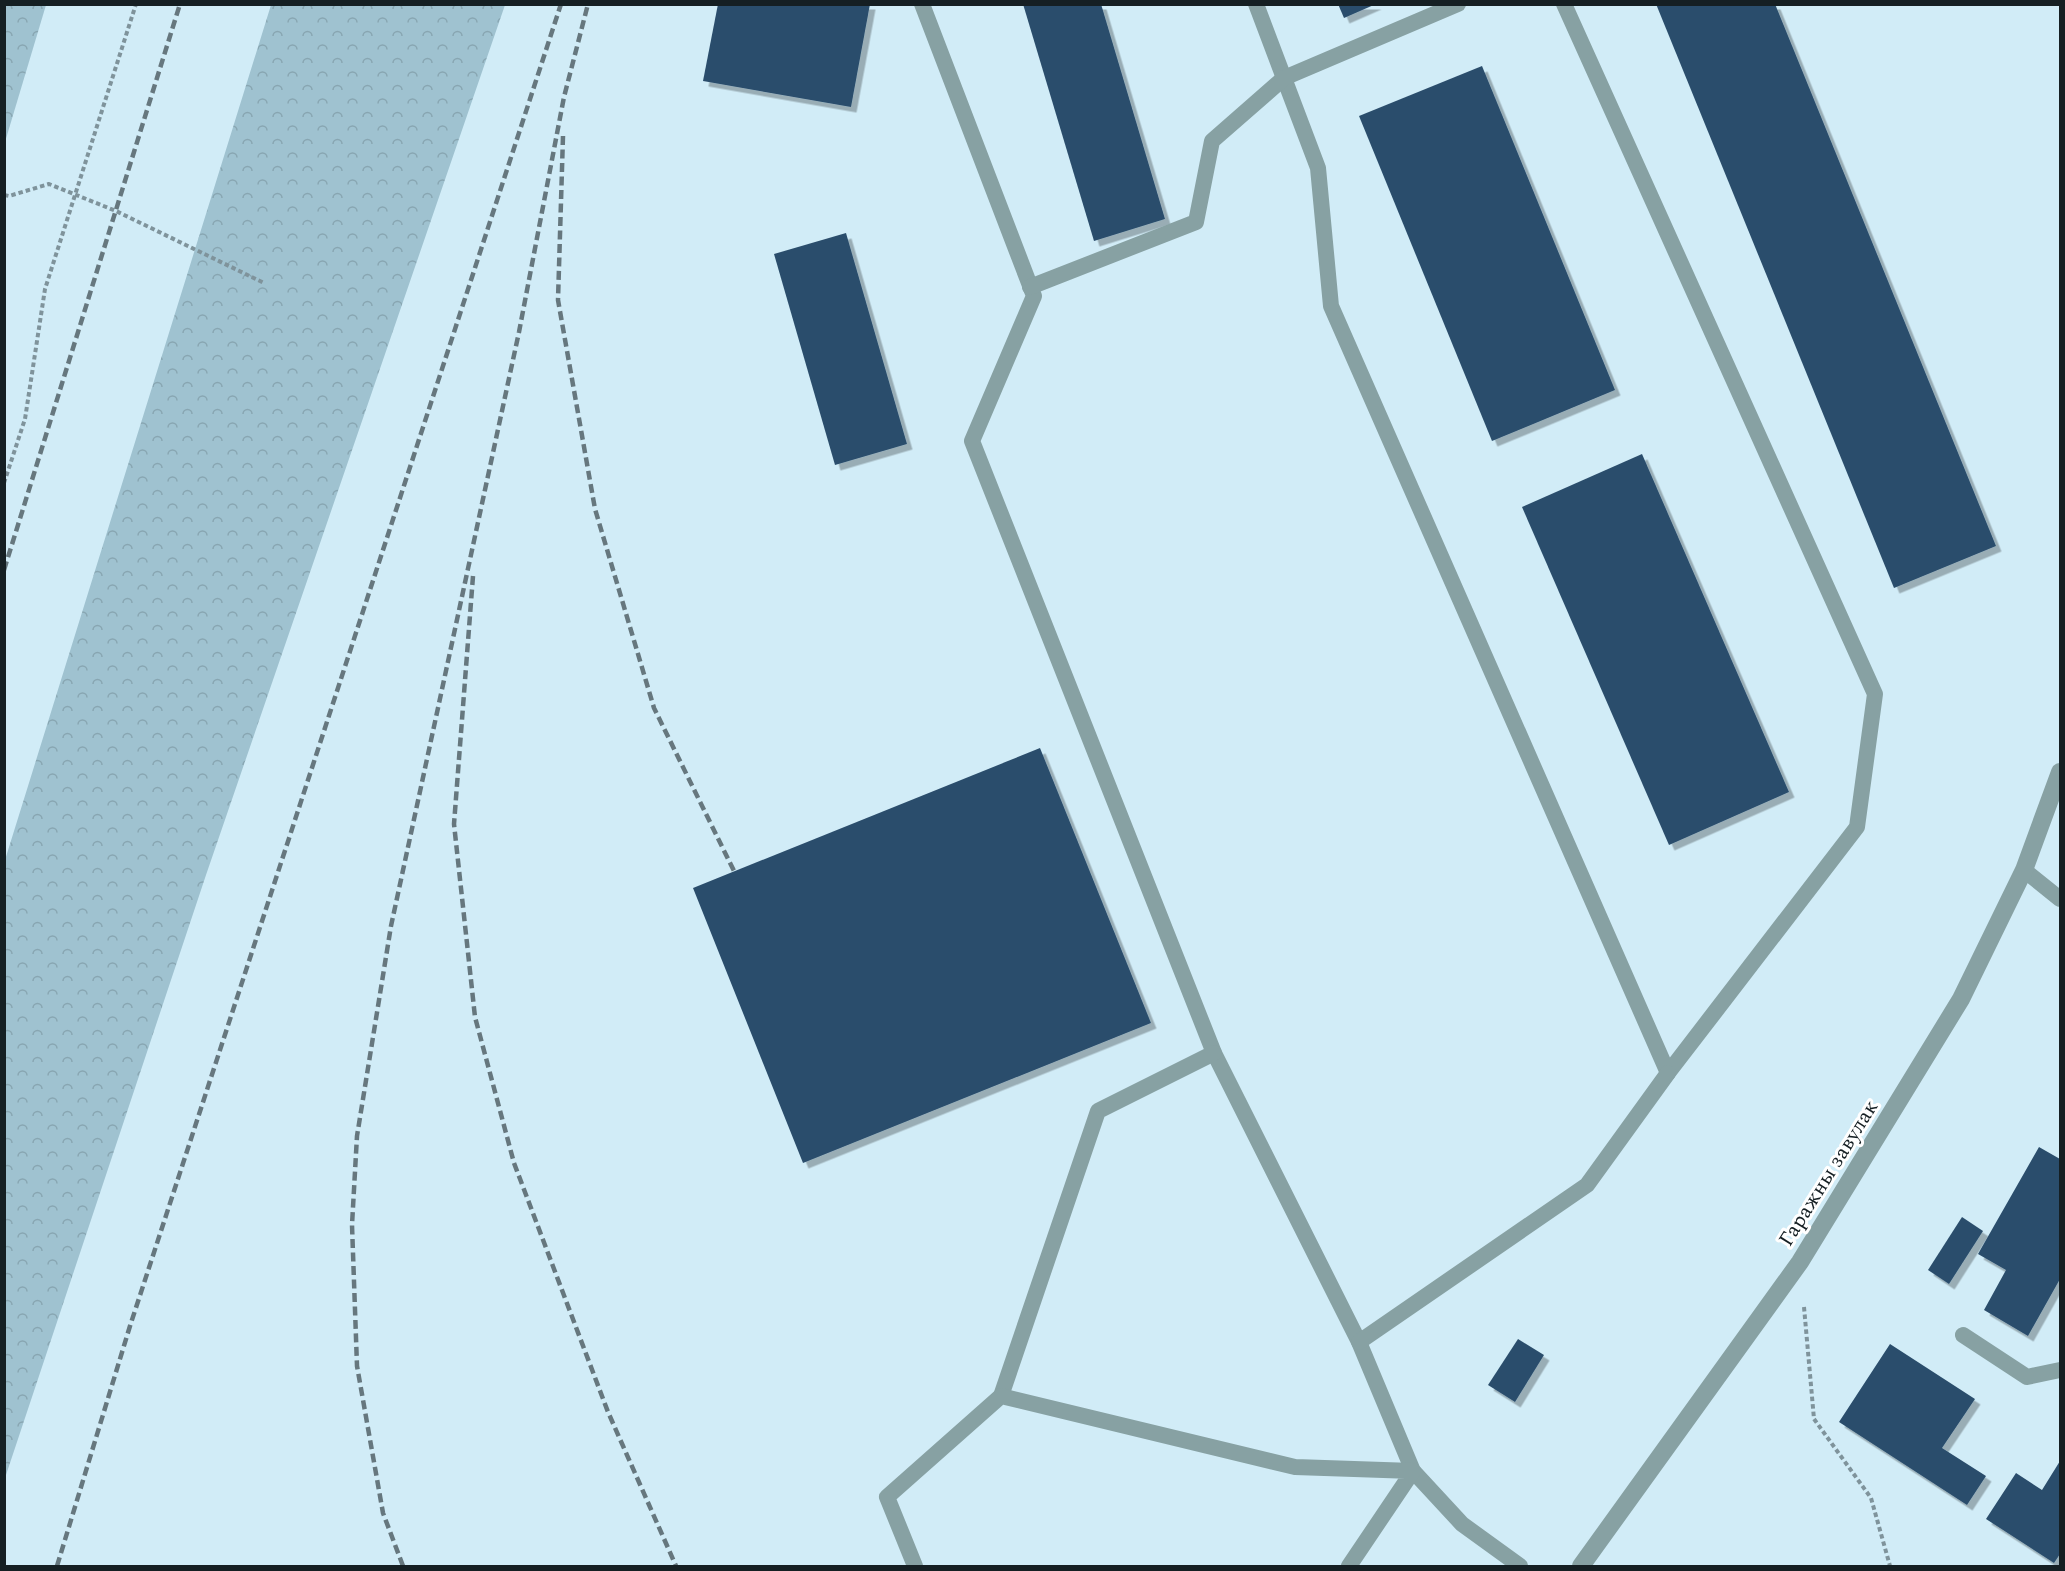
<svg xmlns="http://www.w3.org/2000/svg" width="2065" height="1571" font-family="Spectral,serif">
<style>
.forest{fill:url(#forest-crowns)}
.building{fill:#2c4e6c;filter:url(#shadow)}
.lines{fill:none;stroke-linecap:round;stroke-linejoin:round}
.path{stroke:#7f939b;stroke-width:4;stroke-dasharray:4.5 3;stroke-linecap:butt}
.lane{stroke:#87a1a3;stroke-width:16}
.street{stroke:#87a1a3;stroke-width:18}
.rail{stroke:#66777e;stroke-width:4.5;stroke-dasharray:9 4.5;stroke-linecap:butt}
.labels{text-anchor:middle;stroke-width:6;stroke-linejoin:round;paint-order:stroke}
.street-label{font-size:21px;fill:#151f23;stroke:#fff}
</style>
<defs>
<pattern id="forest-crowns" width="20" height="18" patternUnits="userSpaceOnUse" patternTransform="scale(1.5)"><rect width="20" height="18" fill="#9fc2d0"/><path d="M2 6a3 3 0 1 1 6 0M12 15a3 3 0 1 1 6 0" fill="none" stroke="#88a6b2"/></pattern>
<filter id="shadow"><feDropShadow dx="5.5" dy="5.5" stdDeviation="0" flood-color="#0004"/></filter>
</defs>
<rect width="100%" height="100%" fill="#d1ecf7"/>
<!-- forest -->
<g class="forest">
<polygon points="5,4 46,5 5,142 4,5"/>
<polygon points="271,5 505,5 206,875 5,1478 5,860"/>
</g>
<!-- building -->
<g class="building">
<polygon points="718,4 870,4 851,107 703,81"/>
<polygon points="1023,4 1101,4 1165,219 1094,241"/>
<polygon points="1338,4 1376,4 1344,18"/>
<polygon points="1656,4 1775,4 1996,546 1894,588"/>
<polygon points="1482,66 1615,390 1492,441 1359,116"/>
<polygon points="846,233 907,444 835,465 774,254"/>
<polygon points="1642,454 1789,792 1669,845 1522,507"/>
<polygon points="1040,748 1151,1023 803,1163 693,888"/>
<polygon points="2039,1147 2060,1159 2060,1279 2028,1336 1984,1310 2006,1270 1978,1254"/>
<polygon points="1962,1217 1983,1231 1949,1284 1928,1270"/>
<polygon points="1518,1339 1544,1355 1515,1402 1488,1385"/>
<polygon points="1890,1344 1975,1399 1942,1448 1986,1476 1967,1505 1839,1422"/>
<polygon points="2060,1461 2060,1554 2054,1563 1986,1519 2016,1473 2042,1490"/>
</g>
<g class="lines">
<!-- path -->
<g class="path">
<polyline points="4,195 9,196 49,184 116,211 264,283"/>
<polyline points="4,483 25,419 45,289 136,4"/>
<polyline points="1804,1307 1814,1419 1871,1498 1890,1566"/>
</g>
<!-- lane -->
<g class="lane">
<polyline points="922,4 1034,296 972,441 1214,1053 1359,1342 1413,1471 1462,1524 1520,1566"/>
<polyline points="1256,4 1318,168 1331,306 1668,1073 1857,827 1875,694 1564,4"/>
<polyline points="1030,287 1196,222 1212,141 1284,78 1458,4"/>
<polyline points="2024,870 2060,899"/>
<polyline points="1963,1335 2027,1377 2060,1370"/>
<polyline points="1359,1342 1587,1185 1668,1073"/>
<polyline points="1001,1396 1098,1111 1214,1053"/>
<polyline points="915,1566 887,1497 1001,1396 1295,1467 1413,1471 1349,1566"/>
</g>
<!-- street -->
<polyline class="street" points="1581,1566 1800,1262 1961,999 2024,870 2060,772"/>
<!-- rail -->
<g class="rail">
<polyline points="563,136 558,300 595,509 654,708 734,871"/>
<polyline points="4,570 180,4"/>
<polyline points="473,576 454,824 475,1017 514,1163 608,1412 676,1566"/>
<polyline points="57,1566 130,1326 561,4"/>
<polyline points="403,1566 383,1513 357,1366 352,1225 357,1136 391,926 519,332 564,97 588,4"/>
</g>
</g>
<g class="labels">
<!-- street labels -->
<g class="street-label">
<text transform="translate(1828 1173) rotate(-58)" y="7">Гаражны завулак</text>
</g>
</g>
<!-- border -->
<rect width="2065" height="1571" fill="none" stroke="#151f23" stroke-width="12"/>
</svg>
